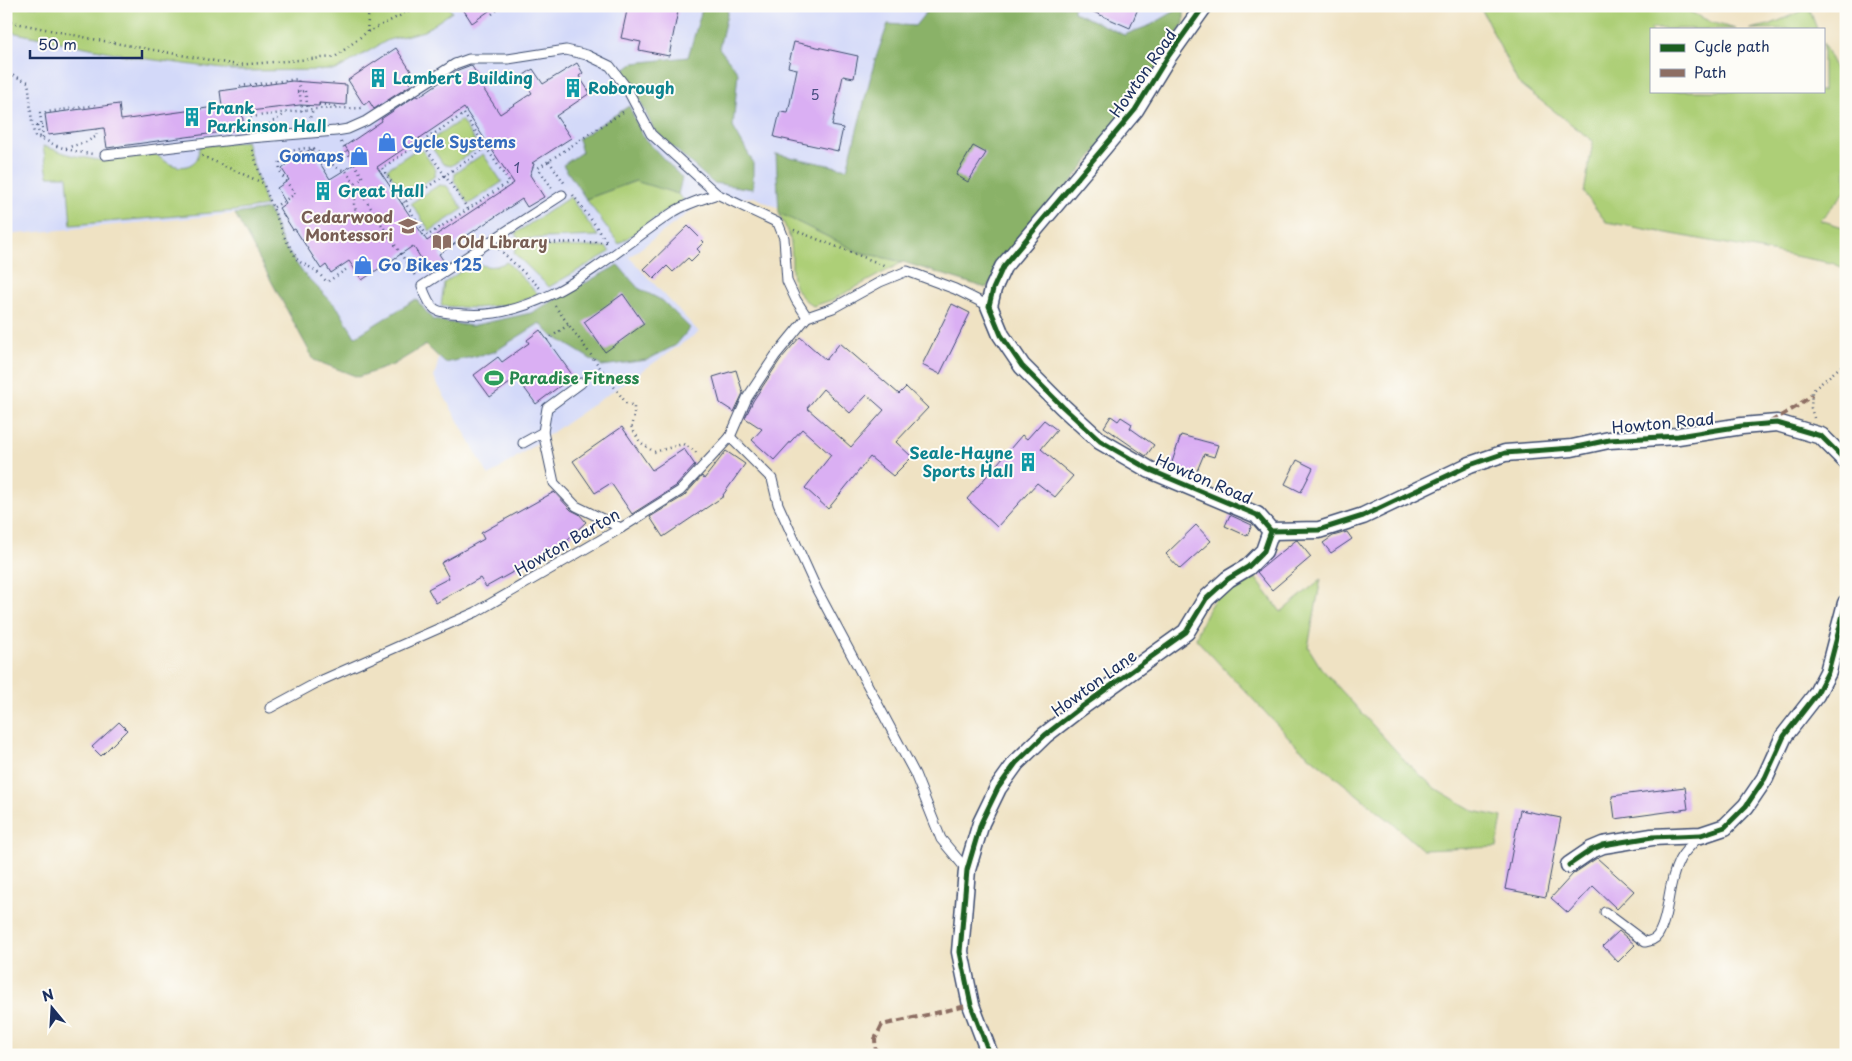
<svg xmlns="http://www.w3.org/2000/svg" width="1852" height="1061" font-family="'Playpen Sans',sans-serif">
<style>
.built{fill:#d3d9f9}
.green{fill:#adcf77;stroke:#647f6a}
.forest{fill:#8ab268;stroke:#527063}
.building{fill:#daaff3;fill-rule:evenodd}
.lines{fill:none;stroke-linecap:round;stroke-linejoin:round}
.service-casing{stroke:#3b4a6d;stroke-width:11}
.minor-casing{stroke:#3b4a6d;stroke-width:19}
.path{stroke:#3b4a6d;stroke-width:2.5;stroke-dasharray:1 4;stroke-linecap:butt}
.service{stroke:#fff;stroke-width:9}
.minor{stroke:#fff;stroke-width:16}
.path-bridge{stroke:#3b4a6d;stroke-width:2.5;stroke-dasharray:1 4;stroke-linecap:butt}
.quiet{stroke:#8d6e63;stroke-width:4;stroke-dasharray:8 4;stroke-linecap:butt}
.cycleway-casing{stroke:#fdfcf7;stroke-width:8}
.cycleway{stroke:#1b5e20;stroke-width:5}
.labels{text-anchor:middle;stroke-width:4;stroke-linejoin:round;paint-order:stroke}
.number-label{font-size:14px;fill:#4b4f83}
.street-label{font-size:16px;fill:#1b2f5e;stroke:#fdfcf7}
.culture-label{font-size:16px;font-weight:bold;fill:#0d838f;stroke:#fdfcf7;text-anchor:start}
.shop-label{font-size:16px;font-weight:bold;fill:#366cbe;stroke:#fdfcf7;text-anchor:start}
.education-label{font-size:16px;font-weight:bold;fill:#785e54;stroke:#fdfcf7;text-anchor:end}
.leisure-label{font-size:16px;font-weight:bold;fill:#27864d;stroke:#fdfcf7;text-anchor:start}
</style>
<rect width="100%" height="100%" fill="#fdfcf7"/>
<filter id="ink" filterUnits="userSpaceOnUse"><feTurbulence type="fractalNoise" baseFrequency=".02" numOctaves="2"/><feDisplacementMap in="SourceGraphic" scale="10" xChannelSelector="R" yChannelSelector="G"/><feConvolveMatrix kernelMatrix="1 2 1 2 8 2 1 2 1" color-interpolation-filters="sRGB"/></filter>
<filter id="wash" filterUnits="userSpaceOnUse"><feTurbulence type="fractalNoise" baseFrequency=".0096" numOctaves="4" result="noise"/><feDisplacementMap in="SourceGraphic" scale="20" xChannelSelector="R" yChannelSelector="G"/><feGaussianBlur stdDeviation="1.12" result="paint"/><feColorMatrix in="noise" values="0 0 0 0 0 0 0 0 0 0 0 0 0 0 0 0 0 1.4 0 .05"/><feComposite in="paint" operator="in"/></filter>
<g filter="url(#wash)">
<rect width="100%" height="100%" fill="#efe2c3"/>
<!-- built -->
<polygon class="built" points="448,6 1189,6 1130,104 877,252 754,197 703,202 629,257 699,332 489,476 434,378 439,358 426,345 393,365 358,377 314,360 235,214 6,235 6,31 140,58 238,71 336,70 388,40 424,31 451,12"/>
<!-- green -->
<g class="green">
<polygon points="6,6 448,6 452,12 424,31 388,40 336,70 238,71 140,58 6,31"/>
<polygon points="1480,6 1685,6 1684,9 1713,23 1736,29 1651,29 1651,91 1823,91 1823,43 1834,65 1846,114 1846,191 1820,220 1846,228 1846,269 1832,263 1606,222 1584,193 1593,141 1518,83"/>
<polygon points="1809,8 1817,29 1750,29 1769,25"/>
<polygon points="461,120 479,147 451,166 443,164 428,142"/>
<path d="M246,141L266,206L234,211L71,225L67,176H48L43,146L71,155L103,161L156,154C166,164 185,174 197,159C198,156 199,150 200,146Z"/>
<polygon points="420,147 436,170 434,177 405,196 387,169"/>
<polygon points="483,154 502,182 469,204 454,181 455,173"/>
<polygon points="636,181 678,194 684,200 667,210 619,244 586,199"/>
<polygon points="439,185 447,186 463,209 430,231 411,203"/>
<polygon points="570,197 598,236 518,239 516,233"/>
<path d="M779,213L859,252L903,262L832,300L813,306C783,286 796,268 790,239C788,230 782,221 779,213Z"/>
<polygon points="516,246 606,247 610,252 549,287 514,253"/>
<path d="M474,262C487,268 494,268 507,262L538,294L513,304L476,308L441,306L444,283Z"/>
<path d="M1251,572L1281,612L1321,579L1308,647L1321,668L1409,765L1435,788L1474,811L1502,817L1497,847L1423,850L1390,821L1298,747L1196,639C1201,620 1212,598 1228,586C1235,580 1244,576 1251,572Z"/>
</g>
<!-- forest -->
<g class="forest">
<polygon points="703,6 729,6 719,48 738,72 733,127 753,162 753,189 713,183 654,130 634,88 623,71 634,63 688,57"/>
<polygon points="931,6 1074,6 1074,12 1124,35 1151,25 1184,6 1184,23 1132,106 986,288 903,262 859,252 779,213 776,154 847,169 875,60 888,24 915,26"/>
<polygon points="629,106 643,137 682,178 678,194 635,181 586,199 563,165 582,152 578,139"/>
<polygon points="268,209 284,246 303,273 338,308 355,337 416,299 433,320 471,326 531,313 618,265 638,288 663,301 690,328 676,345 647,360 602,366 550,334 540,323 494,352 445,363 426,345 393,365 358,377 314,360 235,214"/>
</g>
<g id="blocks">
<!-- building -->
<g class="building">
<polygon points="461,6 496,6 472,23"/>
<polygon points="628,6 679,6 669,56 639,50 641,42 621,38"/>
<polygon points="1080,6 1139,6 1130,28"/>
<polygon points="794,42 858,56 854,78 843,76 832,126 843,128 838,151 774,137 780,112 788,113 797,69 788,67"/>
<polygon points="396,48 411,71 404,76 411,85 374,109 369,101 364,105 348,80"/>
<path d="M577,63L583,73L579,76L590,93L556,116L571,138L532,163L534,164L530,175L544,197L527,207L522,199L439,254L445,263L430,272L413,246L362,280L349,261L331,273L326,265L321,269L295,229L293,230L279,208L286,203L277,188L289,180L282,169L288,164L286,161L302,151L303,154L311,149L330,179L356,163L345,146L382,121L381,119L417,95L418,97L458,70L471,65L483,83L480,84L500,114L532,93L521,77L533,69L543,84ZM464,108L514,183L427,241L377,167Z"/>
<polygon points="292,81 347,85 346,105 319,103 319,106 300,105 242,112 244,129 107,148 104,128 48,135 45,114 119,104 121,120 222,106 220,91"/>
<polygon points="973,146 986,153 968,182 956,175"/>
<polygon points="688,226 704,242 697,249 700,252 691,261 688,258 673,272 667,266 654,279 644,269"/>
<polygon points="623,294 644,324 605,352 584,322"/>
<polygon points="952,304 970,313 940,374 922,365"/>
<polygon points="540,330 573,376 536,404 517,378 490,397 474,375 498,357 502,362 529,343 527,340"/>
<path d="M800,337L826,360L840,343L899,394L906,387L928,408L896,442L912,457L893,476L870,457L828,509L805,488L831,455L802,429L774,460L752,440L762,429L745,418L753,401L780,360ZM823,389L850,413L867,395L884,410L851,447L807,408Z"/>
<polygon points="736,370 743,393 734,412 720,403 713,377"/>
<polygon points="1111,416 1118,421 1121,417 1132,424 1130,428 1154,445 1146,456 1104,427"/>
<polygon points="1044,420 1057,430 1041,449 1073,476 1055,497 1037,483 997,527 967,499 1022,435 1027,439"/>
<polygon points="622,427 652,470 684,449 695,465 676,486 632,514 611,483 595,493 573,461"/>
<polygon points="1181,435 1218,445 1214,457 1204,454 1194,478 1170,468"/>
<polygon points="726,451 745,464 723,495 724,496 663,537 650,517 684,496 702,476 704,479"/>
<polygon points="1297,460 1313,468 1301,492 1285,484"/>
<polygon points="554,492 571,510 579,514 586,522 568,539 569,541 486,587 480,578 436,603 428,589 449,578 441,563 484,539 481,533"/>
<polygon points="1230,515 1252,525 1247,536 1225,526"/>
<polygon points="1196,525 1211,541 1180,569 1166,554"/>
<polygon points="1347,532 1352,539 1331,553 1323,543 1333,536"/>
<polygon points="1297,540 1311,557 1272,590 1257,572 1295,541"/>
<polygon points="119,722 127,730 101,756 92,747"/>
<polygon points="1685,787 1688,809 1615,819 1612,796"/>
<polygon points="1520,810 1561,818 1546,897 1505,889"/>
<polygon points="1597,858 1634,891 1617,909 1593,886 1568,913 1551,898 1573,874"/>
<polygon points="1619,931 1635,945 1618,962 1603,946"/>
</g>
</g>
</g>
<g filter="url(#ink)">
<use href="#blocks" fill-opacity="0" stroke="#3b4a6d" stroke-width="1"/>
<g class="lines">
<!-- service casing -->
<g class="service-casing">
<g id="service">
<polyline points="105,155 250,138 336,131 348,129 366,121 455,64 469,59 508,59 566,50 587,55 610,66 626,87 651,134 717,194 778,223 784,238 787,281 796,300 807,317 833,308 880,282 907,271 955,289 989,306"/>
<path d="M562,195L422,286C432,314 436,312 464,314C544,321 612,252 675,211C688,203 703,199 717,194"/>
<polyline points="581,383 547,408 543,432 554,483 576,506 621,528"/>
<polyline points="730,437 772,479 778,504 817,590 915,774 941,839 967,870"/>
<polyline points="523,443 543,432"/>
<polyline points="270,708 320,681 476,612 621,528 680,491 730,437 747,398 775,356 807,317"/>
<path d="M1605,912L1645,942C1650,941 1655,940 1658,935C1670,914 1667,885 1678,863C1682,852 1693,844 1700,835"/>
</g>
</g>
<!-- minor casing -->
<g class="minor-casing">
<g id="minor">
<polyline points="1204,6 1167,58 1135,110 1003,267 993,289 989,306 1001,335 1022,366 1063,407 1100,441 1150,470 1257,515 1271,531 1319,530 1363,516 1470,465 1505,453 1572,448 1609,440 1678,436 1742,426 1777,423 1821,436 1846,461"/>
<polyline points="1569,865 1591,850 1603,845 1652,837 1701,835 1725,827 1746,806 1765,778 1784,736 1816,695 1828,672 1846,603"/>
<polyline points="990,1055 971,1005 960,952 967,870 981,823 998,788 1016,763 1045,735 1080,708 1186,632 1206,599 1228,579 1248,567 1264,551 1271,531"/>
</g>
</g>
<!-- path -->
<g class="path">
<polyline points="537,9 539,6"/>
<polyline points="492,14 502,6"/>
<polyline points="6,21 98,40 237,65 335,57 367,32 420,6"/>
<polyline points="367,32 369,6"/>
<path d="M6,58L10,74L28,82C31,100 30,119 35,137C45,139 48,142 57,146C69,150 81,153 93,154"/>
<polyline points="240,86 298,79 302,111"/>
<polyline points="305,91 308,109"/>
<polyline points="248,103 250,117 313,109 363,108"/>
<polyline points="319,104 337,107"/>
<polygon points="464,114 509,182 427,236 382,168"/>
<polyline points="309,122 313,109"/>
<polyline points="269,124 283,115"/>
<polyline points="37,126 40,138"/>
<polyline points="43,138 40,113 97,105"/>
<polyline points="419,138 470,212"/>
<polyline points="341,142 363,178 355,184 416,277"/>
<polyline points="66,148 86,142 97,136 96,129"/>
<polyline points="252,150 263,183"/>
<polyline points="289,151 293,157"/>
<polyline points="202,156 263,183 285,238 298,261 315,270 327,282 347,269"/>
<polyline points="549,161 565,184"/>
<polyline points="552,188 538,168 626,110"/>
<polyline points="357,189 354,204 357,214"/>
<polyline points="573,195 608,243"/>
<polyline points="402,204 489,146"/>
<path d="M274,207L295,194C291,187 281,177 280,169C276,151 300,148 312,148C324,156 331,167 346,171L355,184"/>
<polyline points="794,230 886,266"/>
<polyline points="510,243 607,242"/>
<polyline points="499,249 540,288"/>
<polyline points="555,306 626,403 634,406 634,416 631,426 640,442 654,452 683,444 695,451 698,456"/>
<polyline points="547,340 568,325"/>
<polyline points="1814,418 1811,408 1812,391 1846,362"/>
</g>
<!-- service -->
<use href="#service" class="service"/>
<!-- minor -->
<use href="#minor" class="minor"/>
<!-- path-bridge -->
<g class="path-bridge">
<polyline points="297,92 305,91"/>
<polyline points="37,126 47,124"/>
</g>
<!-- quiet -->
<g class="quiet">
<polyline points="1770,422 1796,407 1812,395"/>
<polyline points="876,1055 875,1039 882,1025 971,1005"/>
</g>
<!-- cycleway casing -->
<g class="cycleway-casing">
<g id="cycleway">
<polyline points="1204,6 1167,58 1135,110 1003,267 993,289 989,306 1001,335 1022,366 1063,407 1100,441 1150,470 1257,515 1271,531 1319,530 1363,516 1470,465 1505,453 1572,448 1609,440 1678,436 1742,426 1777,423 1821,436 1846,461"/>
<polyline points="1569,865 1591,850 1603,845 1652,837 1701,835 1725,827 1746,806 1765,778 1784,736 1816,695 1828,672 1846,603"/>
<polyline points="990,1055 971,1005 960,952 967,870 981,823 998,788 1016,763 1045,735 1080,708 1186,632 1206,599 1228,579 1248,567 1264,551 1271,531"/>
</g>
</g>
<!-- cycleway -->
<use href="#cycleway" class="cycleway"/>
</g>
</g>
<!-- icons -->
<defs>
<g id="building-bare" transform="scale(1.5)"><path d="M-4-6H4V6H1V3H-1V6H-4ZM-2.5-4.3h1.7v1.8h-1.7ZM.8-4.3h1.7v1.8H.8ZM-2.5-1h1.7V.8h-1.7ZM.8-1h1.7V.8H.8Z" fill="#0f9aa8" stroke="#fdfcf7" stroke-width="2.5" paint-order="stroke"/></g>
<g id="shop-bare" transform="scale(1.5)"><path d="M-5-2.5h2.3a2.7 3.5 0 0 1 5.4 0H5L5.5 6h-11ZM-1.5-2.5h3a1.5 2.3 0 0 0-3 0Z" fill="#3f7fe0" stroke="#fdfcf7" stroke-width="2.5" paint-order="stroke"/></g>
<g id="school-bare" transform="scale(1.5)"><path d="M0-5L7-2L0 1L-7-2ZM-4 1L0 2.5L4 1V4Q0 6-4 4Z" fill="#8d6e63" stroke="#fdfcf7" stroke-width="2.5" paint-order="stroke"/></g>
<g id="library-bare" transform="scale(1.5)"><path d="M-6-4Q-3-5.5-.7-3.5V5Q-3 3-6 4ZM6-4Q3-5.5 .7-3.5V5Q3 3 6 4Z" fill="#8d6e63" stroke="#fdfcf7" stroke-width="2.5" paint-order="stroke"/></g>
<g id="stadium-bare" transform="scale(1.5)"><path d="M0-5a6.5 5 0 1 0 0 10a6.5 5 0 1 0 0-10ZM-3.5-1.8h7v3.6h-7Z" fill="#2e9e5b" stroke="#fdfcf7" stroke-width="2.5" paint-order="stroke"/></g>
</defs>
<g fill-rule="evenodd">
<use href="#building-bare" x="378" y="78"/>
<use href="#building-bare" x="573" y="88"/>
<use href="#building-bare" x="192" y="117"/>
<use href="#shop-bare" x="387" y="142"/>
<use href="#shop-bare" x="359" y="156"/>
<use href="#building-bare" x="323" y="191"/>
<use href="#school-bare" x="408" y="226"/>
<use href="#library-bare" x="442" y="242"/>
<use href="#shop-bare" x="363" y="265"/>
<use href="#stadium-bare" x="494" y="378"/>
<use href="#building-bare" x="1028" y="462"/>
</g>
<g class="labels">
<!-- number labels -->
<g class="number-label">
<text x="815" y="100">5</text>
<text x="517" y="173">1</text>
</g>
<!-- street labels -->
<g class="street-label">
<text transform="translate(1143 73) rotate(-55)" y="6">Howton Road</text>
<text transform="translate(1663 423) rotate(-5)" y="6">Howton Road</text>
<text transform="translate(1204 479) rotate(23)" y="6">Howton Road</text>
<text transform="translate(567 542) rotate(-30)" y="6">Howton Barton</text>
<text transform="translate(1094 683) rotate(-36)" y="6">Howton Lane</text>
</g>
<!-- culture labels -->
<g class="culture-label">
<text x="393" y="84">Lambert Building</text>
<text x="588" y="94">Roborough</text>
<text x="207" y="114">Frank<tspan x="207" dy="18">Parkinson Hall</tspan></text>
<text x="338" y="197">Great Hall</text>
<text x="1013" y="459" text-anchor="end">Seale-Hayne<tspan x="1013" dy="18">Sports Hall</tspan></text>
</g>
<!-- shop labels -->
<g class="shop-label">
<text x="402" y="148">Cycle Systems</text>
<text x="344" y="162" text-anchor="end">Gomaps</text>
<text x="378" y="271">Go Bikes 125</text>
</g>
<!-- education labels -->
<g class="education-label">
<text x="393" y="223">Cedarwood<tspan x="393" dy="18">Montessori</tspan></text>
<text x="457" y="248" text-anchor="start">Old Library</text>
</g>
<!-- leisure labels -->
<g class="leisure-label">
<text x="509" y="384">Paradise Fitness</text>
</g>
</g>
<!-- margin -->
<rect width="1852" height="1061" fill="none" stroke="#fdfcf7" stroke-width="25"/>
<!-- legend -->
<rect x="1650" y="28" width="175" height="65" fill="#fdfcf7" stroke="#a3aaba"/>
<rect x="1660" y="44" width="25" height="8" fill="#1b5e20" stroke="#a3aaba"/>
<text x="1694" y="52" font-size="15" fill="#1b2f5e">Cycle path</text>
<rect x="1660" y="69" width="25" height="8" fill="#8d6e63" stroke="#a3aaba"/>
<text x="1694" y="78" font-size="15" fill="#1b2f5e">Path</text>
<!-- north arrow -->
<g transform="translate(52 1008) rotate(342)" stroke="#fdfcf7" stroke-width="4" paint-order="stroke">
<path d="M0-4L9 19L0 12L-9 19Z" fill="#1b2f5e"/>
<text y="-8" font-size="14" font-weight="bold" text-anchor="middle" fill="#1b2f5e">N</text>
</g>
<!-- scale -->
<path d="M30 50v8h112v-8" fill="none" stroke="#1b2f5e" stroke-width="2.5"/>
<text x="38" y="50" font-size="15" fill="#1b2f5e" stroke="#fdfcf7" stroke-width="4" paint-order="stroke">50 m</text>
</svg>
